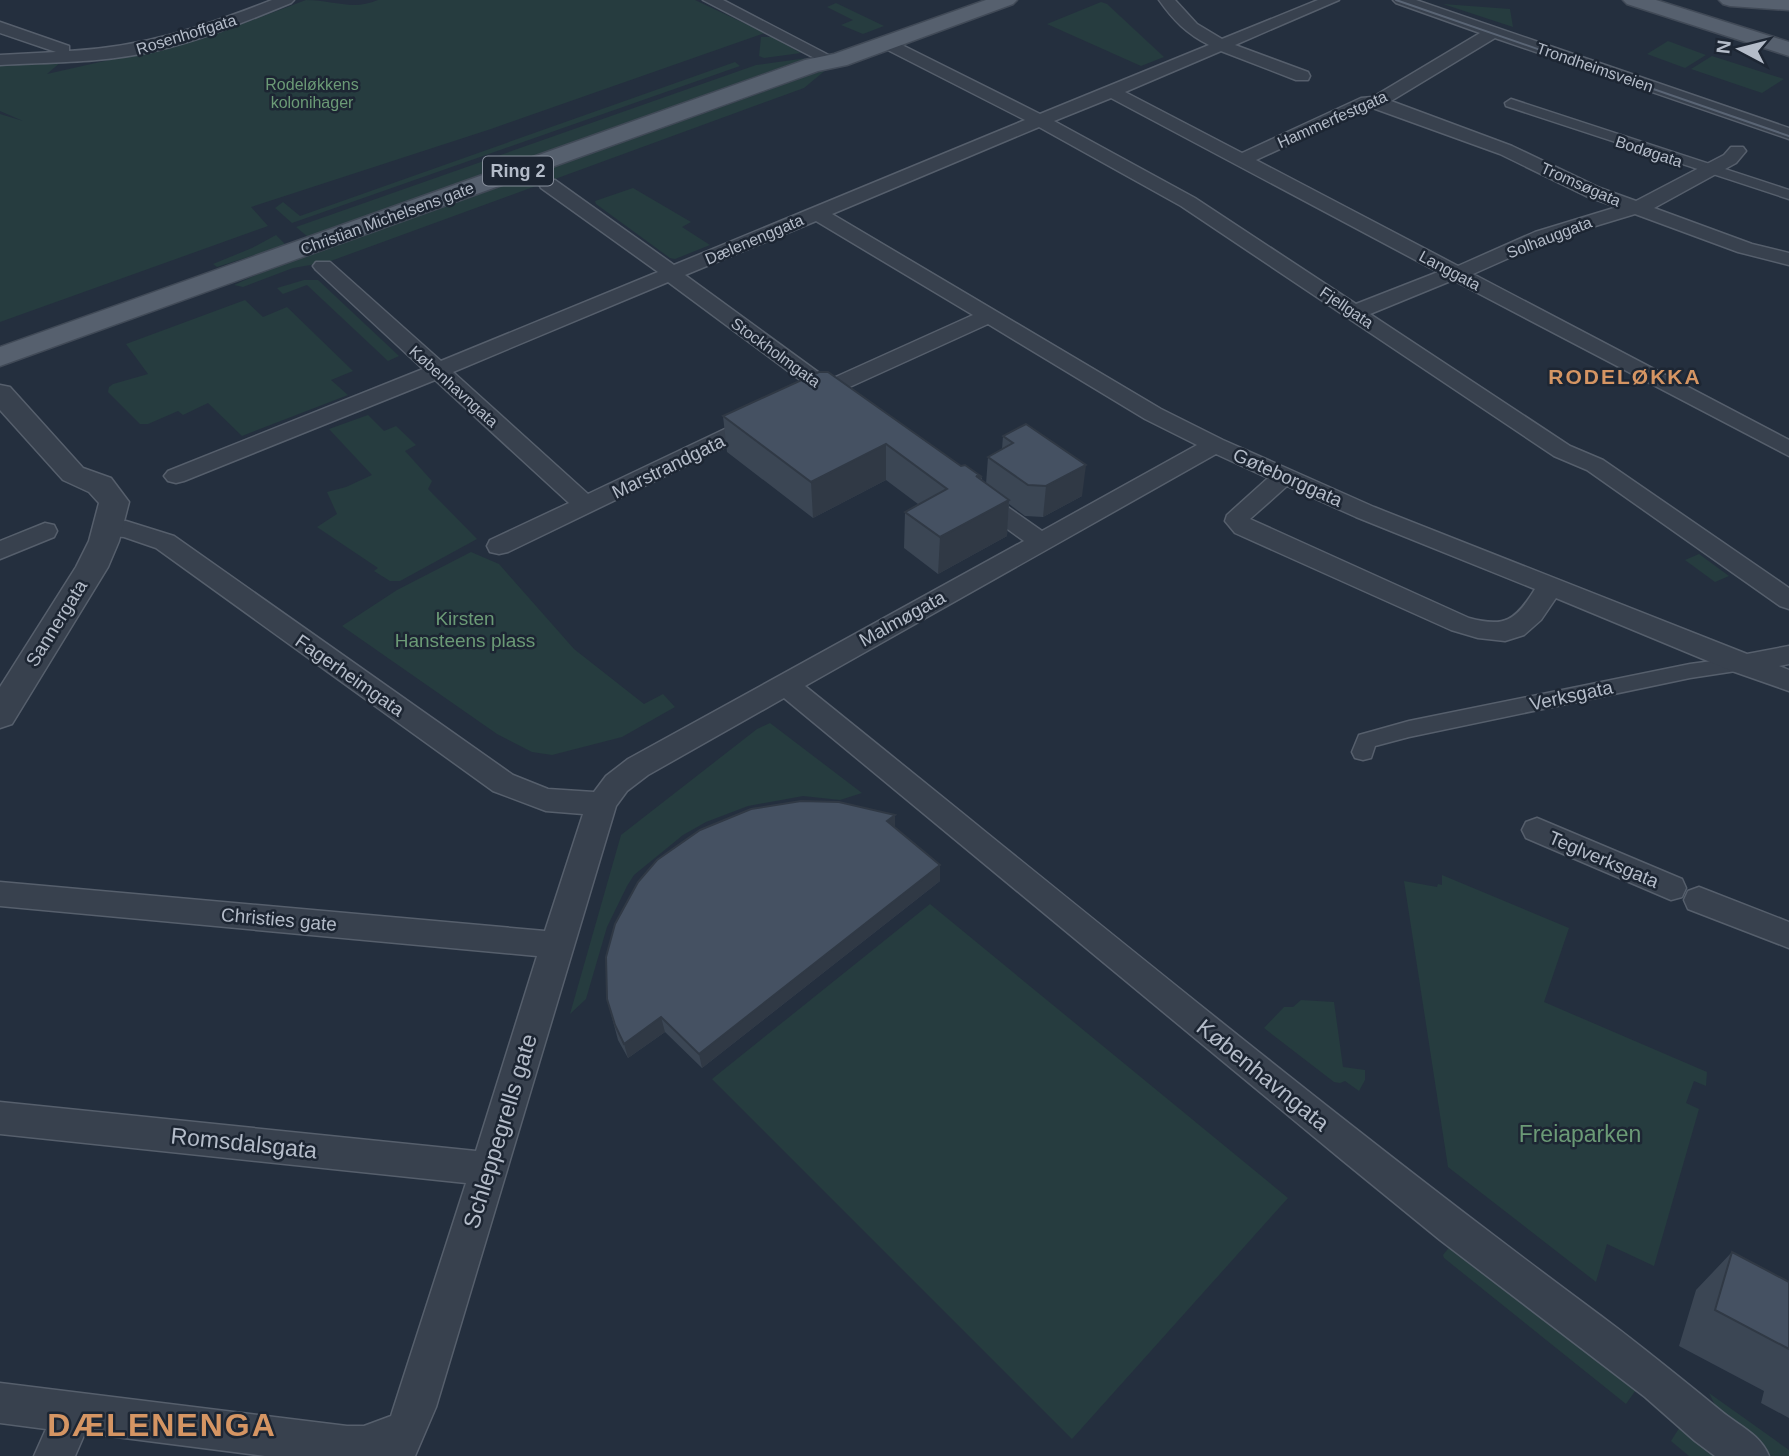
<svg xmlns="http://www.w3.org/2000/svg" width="1789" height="1456" font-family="Arial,sans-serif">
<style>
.green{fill:#263c3f}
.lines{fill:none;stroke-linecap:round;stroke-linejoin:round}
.pedestrian-casing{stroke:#565f6c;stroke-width:3}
.minor-casing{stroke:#565f6c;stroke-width:3}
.tertiary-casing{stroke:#565f6c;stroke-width:3}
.primary-casing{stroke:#414a57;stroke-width:3}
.pedestrian{fill:#38414e;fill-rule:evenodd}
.minor{fill:#38414e;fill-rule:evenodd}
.tertiary{fill:#38414e;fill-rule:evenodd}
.primary{fill:#56606e;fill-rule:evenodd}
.tram{stroke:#5a6575;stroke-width:2}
.wall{fill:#3b4654}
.shaded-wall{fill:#303945}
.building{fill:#455162;stroke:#303945;stroke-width:2}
.labels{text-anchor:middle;stroke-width:5;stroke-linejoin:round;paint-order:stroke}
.far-street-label{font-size:16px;fill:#b4bcc9;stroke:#1d2633}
.far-park-label{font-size:16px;fill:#6b9a76;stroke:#1d2633}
.shield{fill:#1d2633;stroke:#878f9c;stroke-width:2}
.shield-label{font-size:18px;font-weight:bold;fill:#b4bcc9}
.street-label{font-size:19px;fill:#b4bcc9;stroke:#1d2633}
.park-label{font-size:19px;fill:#6b9a76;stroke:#1d2633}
.far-district-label{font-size:21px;font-weight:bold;letter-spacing:2px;fill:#d59563;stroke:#1d2633}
.near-street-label{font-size:23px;fill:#b4bcc9;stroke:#1d2633}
.near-park-label{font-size:23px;fill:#6b9a76;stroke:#1d2633}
.near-district-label{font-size:32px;font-weight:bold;letter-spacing:2px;fill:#d59563;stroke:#1d2633}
</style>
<rect width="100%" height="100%" fill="#242f3e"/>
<!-- green -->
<g class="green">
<path d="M306,0C332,0 353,11 378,0H695L765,33L491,129L251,207L268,226L0,322V114L23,121L0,111V63L62,61L47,74L202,39Z"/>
<polygon points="1101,2 1107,4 1164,57 1141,66 1047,24"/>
<polygon points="836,3 884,26 863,34 841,25 853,20 827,7"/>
<polygon points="1443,4 1510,9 1513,27"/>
<polygon points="761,37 772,37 801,53 764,58 759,56"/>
<polygon points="1668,41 1706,55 1685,68 1647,54"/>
<polygon points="1712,56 1784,79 1762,93 1691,69"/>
<polygon points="807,58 308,237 296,227 756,65"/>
<polygon points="735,62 740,66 292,223 275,208 283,202 300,216"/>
<polygon points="827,69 804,88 328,262 293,268 243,287 234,285 265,271"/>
<polygon points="633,188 691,222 682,227 710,245 675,259 670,258 596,204 595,201"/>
<polygon points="276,235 286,245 217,267 213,264 252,248"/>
<polygon points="304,280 318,280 399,356 388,361 307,285 283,294 277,288"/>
<polygon points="245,300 263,317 287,307 353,371 331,380 348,395 242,436 208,403 183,415 178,411 148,424 140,424 108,392 109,387 113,384 148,374 126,344"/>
<polygon points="368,415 384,431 396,426 416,445 405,451 432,481 428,489 477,539 400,581 390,581 374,571 378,568 317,527 337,514 327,492 346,487 372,475 329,429"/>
<polygon points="471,552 499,564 574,649 644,704 663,694 675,707 622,737 552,755 532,752 497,734 342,626 397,590"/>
<polygon points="1699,554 1729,576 1715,582 1685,560"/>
<polygon points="770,723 862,793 840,800 803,796 748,806 706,822 683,835 634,875 627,886 607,927 586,999 570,1014 621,835 757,729"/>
<polygon points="1442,875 1569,928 1544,1002 1707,1072 1706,1086 1694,1081 1686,1103 1699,1109 1654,1266 1607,1244 1596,1282 1448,1167 1404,881 1437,887 1438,884 1442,885"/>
<polygon points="930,904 1288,1198 1072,1439 712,1079"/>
<polygon points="1301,1000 1334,1002 1343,1067 1365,1070 1365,1080 1359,1091 1345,1081 1340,1083 1334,1082 1264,1028 1284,1007 1293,1007"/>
<polygon points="1452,1244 1638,1387 1626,1404 1444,1258 1443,1255"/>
<polygon points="1709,1393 1789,1450 1789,1456 1772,1456 1722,1419"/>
<polygon points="1683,1422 1724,1456 1689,1456 1671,1441"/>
</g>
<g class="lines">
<!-- pedestrian casing -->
<g class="pedestrian-casing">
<g id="pedestrian">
<polygon points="1511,99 1789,190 1789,199 1506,106 1505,103"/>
<polygon points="1742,657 1749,659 1752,664 1749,669 1690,678 1409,737 1375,746 1371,758 1363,760 1355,758 1352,752 1359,735 1409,721 1690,664"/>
</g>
</g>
<!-- minor casing -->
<g class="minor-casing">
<g id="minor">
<path d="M272,0H294L291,3C245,22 199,41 150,52C101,63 50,62 0,65V55L56,52L0,33V22L69,46V51C144,47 203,27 272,0Z"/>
<polygon points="703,0 723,0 840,61 832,66 826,64"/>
<path d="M1159,0H1175L1197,24L1222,39L1318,0H1339L1235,45L1308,72L1310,76L1308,80H1296L1221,51L1125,92L1242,153L1361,98L1373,97L1480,33L1396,3L1393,0H1416L1789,128V139L1495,38L1391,101L1512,146L1600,188L1636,201L1724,155L1731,147H1743L1746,151L1736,163L1654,208L1752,244L1789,253V265L1738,252L1635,214L1549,240L1473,274L1789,440V456L1453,280L1370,314L1570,446L1603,460L1789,588V609L1780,606L1587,470L1554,456L1181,206L1039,127L832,214L1161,409L1223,440L1374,507L1747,654L1789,646V664L1779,666L1789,670V691L1732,671L1556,598L1541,620L1524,635L1505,641L1478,638L1451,630L1235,533L1225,521L1227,515L1268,478L1216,454L805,686C1065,895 1321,1108 1589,1307C1634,1340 1677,1375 1721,1411C1739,1426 1760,1434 1769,1456H1715L1695,1441L1645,1397L1440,1240L1342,1160L784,698L648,775L627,791L616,806L436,1407L415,1456H265L85,1433L75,1456H34L46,1429L0,1423V1383L347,1426H364L391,1416L466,1183L0,1134V1102L476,1151L537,956L0,906V882L545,931L583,814L546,811L493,791L156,548L124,537L98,535L95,529L98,523L126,521L174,536L513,775L548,789L594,792L606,776L628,759L1024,541L969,501L965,496L969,491L977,488L985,491L1042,531L1197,445L1145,419L988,324L843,390L852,399L849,404L841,406L825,398L814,402L806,400L803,395L811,388L668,282L453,372L588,494L750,417H766L769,422L766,427L508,552L499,554L490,552L487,546L490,540L569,503L435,380L184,481L176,483L168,481L164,476L168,471L423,369L316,270L313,266L316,262H330L441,361L658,272L541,188L539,184L541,180H555L674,265L1025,120L880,46L878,43L880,40H892L1040,114L1209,45C1187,34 1173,20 1159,0ZM1111,98L1438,272L1356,304L1195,198L1054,121ZM1370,107L1500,154L1586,196L1617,207L1535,232L1458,266L1256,160ZM816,221L973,315L829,380L685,275ZM1287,486L1356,517L1535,589C1516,620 1505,628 1469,618L1250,519Z"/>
<polygon points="45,523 54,525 57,531 54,537 0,559 0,541"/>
<polygon points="1537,818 1682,879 1686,888 1682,897 1671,900 1526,838 1522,830 1526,822"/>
<polygon points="1699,887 1789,922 1789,948 1688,909 1684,900 1688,891"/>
</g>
</g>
<!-- tertiary casing -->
<g class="tertiary-casing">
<polygon id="tertiary" points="0,385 10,387 83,468 111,478 129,502 119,541 108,567 12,724 0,728 0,687 76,567 89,541 99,503 89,492 63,480 0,410"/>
</g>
<!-- primary casing -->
<g class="primary-casing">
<g id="primary">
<polygon points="986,0 1017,0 1013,4 847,65 818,71 0,366 0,347 805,60 834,54"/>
<polygon points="1623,0 1656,0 1789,42 1789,56 1627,4"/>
<polygon points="1719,0 1789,0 1789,10 1730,6 1723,4"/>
</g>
</g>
<!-- pedestrian -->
<use href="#pedestrian" class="pedestrian"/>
<!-- minor -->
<use href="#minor" class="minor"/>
<!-- tertiary -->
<use href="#tertiary" class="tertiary"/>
<!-- primary -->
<use href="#primary" class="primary"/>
<!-- tram -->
<polyline class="tram" points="1396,0 1789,136"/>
</g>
<!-- wall -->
<g class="wall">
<polygon points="819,372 961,466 982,477 982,481 986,484 988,457 1002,449 1003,436 1026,424 1082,496 1043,517 1025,516 1009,504 1007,536 938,574 904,548 905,512 918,504 886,480 813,518 727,452 723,416"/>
<polygon points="895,828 940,865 940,881 702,1068 665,1032 628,1058 618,1040 607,999"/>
<polygon points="1732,1252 1789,1282 1789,1418 1761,1403 1764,1391 1679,1346 1696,1290"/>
</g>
<!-- shaded-wall -->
<g class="shaded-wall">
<polygon points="886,444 886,480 813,518 811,482"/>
<polygon points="1086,465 1082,496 1043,517 1046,486"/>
<polygon points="1009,500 1007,536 938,574 940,537"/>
<polygon points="895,815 895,831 887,821"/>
<polygon points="940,865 940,881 702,1068 699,1054"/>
<polygon points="661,1017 665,1032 628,1058 624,1044"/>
</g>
<!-- building -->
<g class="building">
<polygon points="819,372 828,372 961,466 965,465 982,477 976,476 1009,500 940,537 905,512 947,489 886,444 811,482 723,416"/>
<polygon points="1026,424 1086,465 1046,486 1028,485 988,457 1013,443 1003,436"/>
<polygon points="801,801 839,802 895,815 887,821 940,865 699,1054 661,1017 624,1044 615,1025 607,999 606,957 615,924 638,882 657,860 700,830 751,809"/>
<polygon points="1732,1252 1789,1282 1789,1349 1715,1310"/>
</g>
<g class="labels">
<!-- far-street labels -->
<g class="far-street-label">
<text transform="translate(186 34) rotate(-17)" y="6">Rosenhoffgata</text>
<text transform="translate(1595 67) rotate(19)" y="6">Trondheimsveien</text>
<text transform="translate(1332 119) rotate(-24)" y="6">Hammerfestgata</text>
<text transform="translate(1649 151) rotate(18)" y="6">Bodøgata</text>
<text transform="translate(1581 184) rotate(24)" y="6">Tromsøgata</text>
<text transform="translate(387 218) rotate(-20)" y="6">Christian Michelsens gate</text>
<text transform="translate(1549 237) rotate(-21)" y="6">Solhauggata</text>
<text transform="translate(754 239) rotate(-23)" y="6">Dælenenggata</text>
<text transform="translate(1450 270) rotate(28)" y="6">Langgata</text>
<text transform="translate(1347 307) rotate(34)" y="6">Fjellgata</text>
<text transform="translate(776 352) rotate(36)" y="6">Stockholmgata</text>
<text transform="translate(454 386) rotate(42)" y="6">Københavngata</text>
</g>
<!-- far-park labels -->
<g class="far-park-label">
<text x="312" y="90">Rodeløkkens<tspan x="312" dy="18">kolonihager</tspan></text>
</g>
<!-- shield labels -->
<rect class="shield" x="483" y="156.5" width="70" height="29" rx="5"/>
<g class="shield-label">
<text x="518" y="177">Ring 2</text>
</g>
<!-- street labels -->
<g class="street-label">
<text transform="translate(668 466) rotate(-26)" y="7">Marstrandgata</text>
<text transform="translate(1288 477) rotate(24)" y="7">Gøteborggata</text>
<text transform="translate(902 618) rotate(-29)" y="7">Malmøgata</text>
<text transform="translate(56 623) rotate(-58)" y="7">Sannergata</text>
<text transform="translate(350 675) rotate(35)" y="7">Fagerheimgata</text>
<text transform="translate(1571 695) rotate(-12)" y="7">Verksgata</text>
<text transform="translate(1604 859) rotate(23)" y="7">Teglverksgata</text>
<text transform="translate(279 919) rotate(5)" y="7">Christies gate</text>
</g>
<!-- park labels -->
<g class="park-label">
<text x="465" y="625">Kirsten<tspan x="465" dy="22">Hansteens plass</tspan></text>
</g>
<!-- far-district labels -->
<g class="far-district-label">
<text x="1625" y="384">RODELØKKA</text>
</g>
<!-- near-street labels -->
<g class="near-street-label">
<text transform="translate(1263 1075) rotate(39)" y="8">Københavngata</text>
<text transform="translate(500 1131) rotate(-73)" y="8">Schleppegrells gate</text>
<text transform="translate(244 1143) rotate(6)" y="8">Romsdalsgata</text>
</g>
<!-- near-park labels -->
<g class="near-park-label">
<text x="1580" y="1142">Freiaparken</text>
</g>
<!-- near-district labels -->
<g class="near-district-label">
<text x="162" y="1436">DÆLENENGA</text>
</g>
</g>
<!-- north arrow -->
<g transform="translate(1740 49) rotate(277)" stroke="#1d2633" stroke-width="5" paint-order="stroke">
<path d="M0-5L12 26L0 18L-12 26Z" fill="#b4bcc9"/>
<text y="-10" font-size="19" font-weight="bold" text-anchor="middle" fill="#b4bcc9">N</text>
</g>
</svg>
